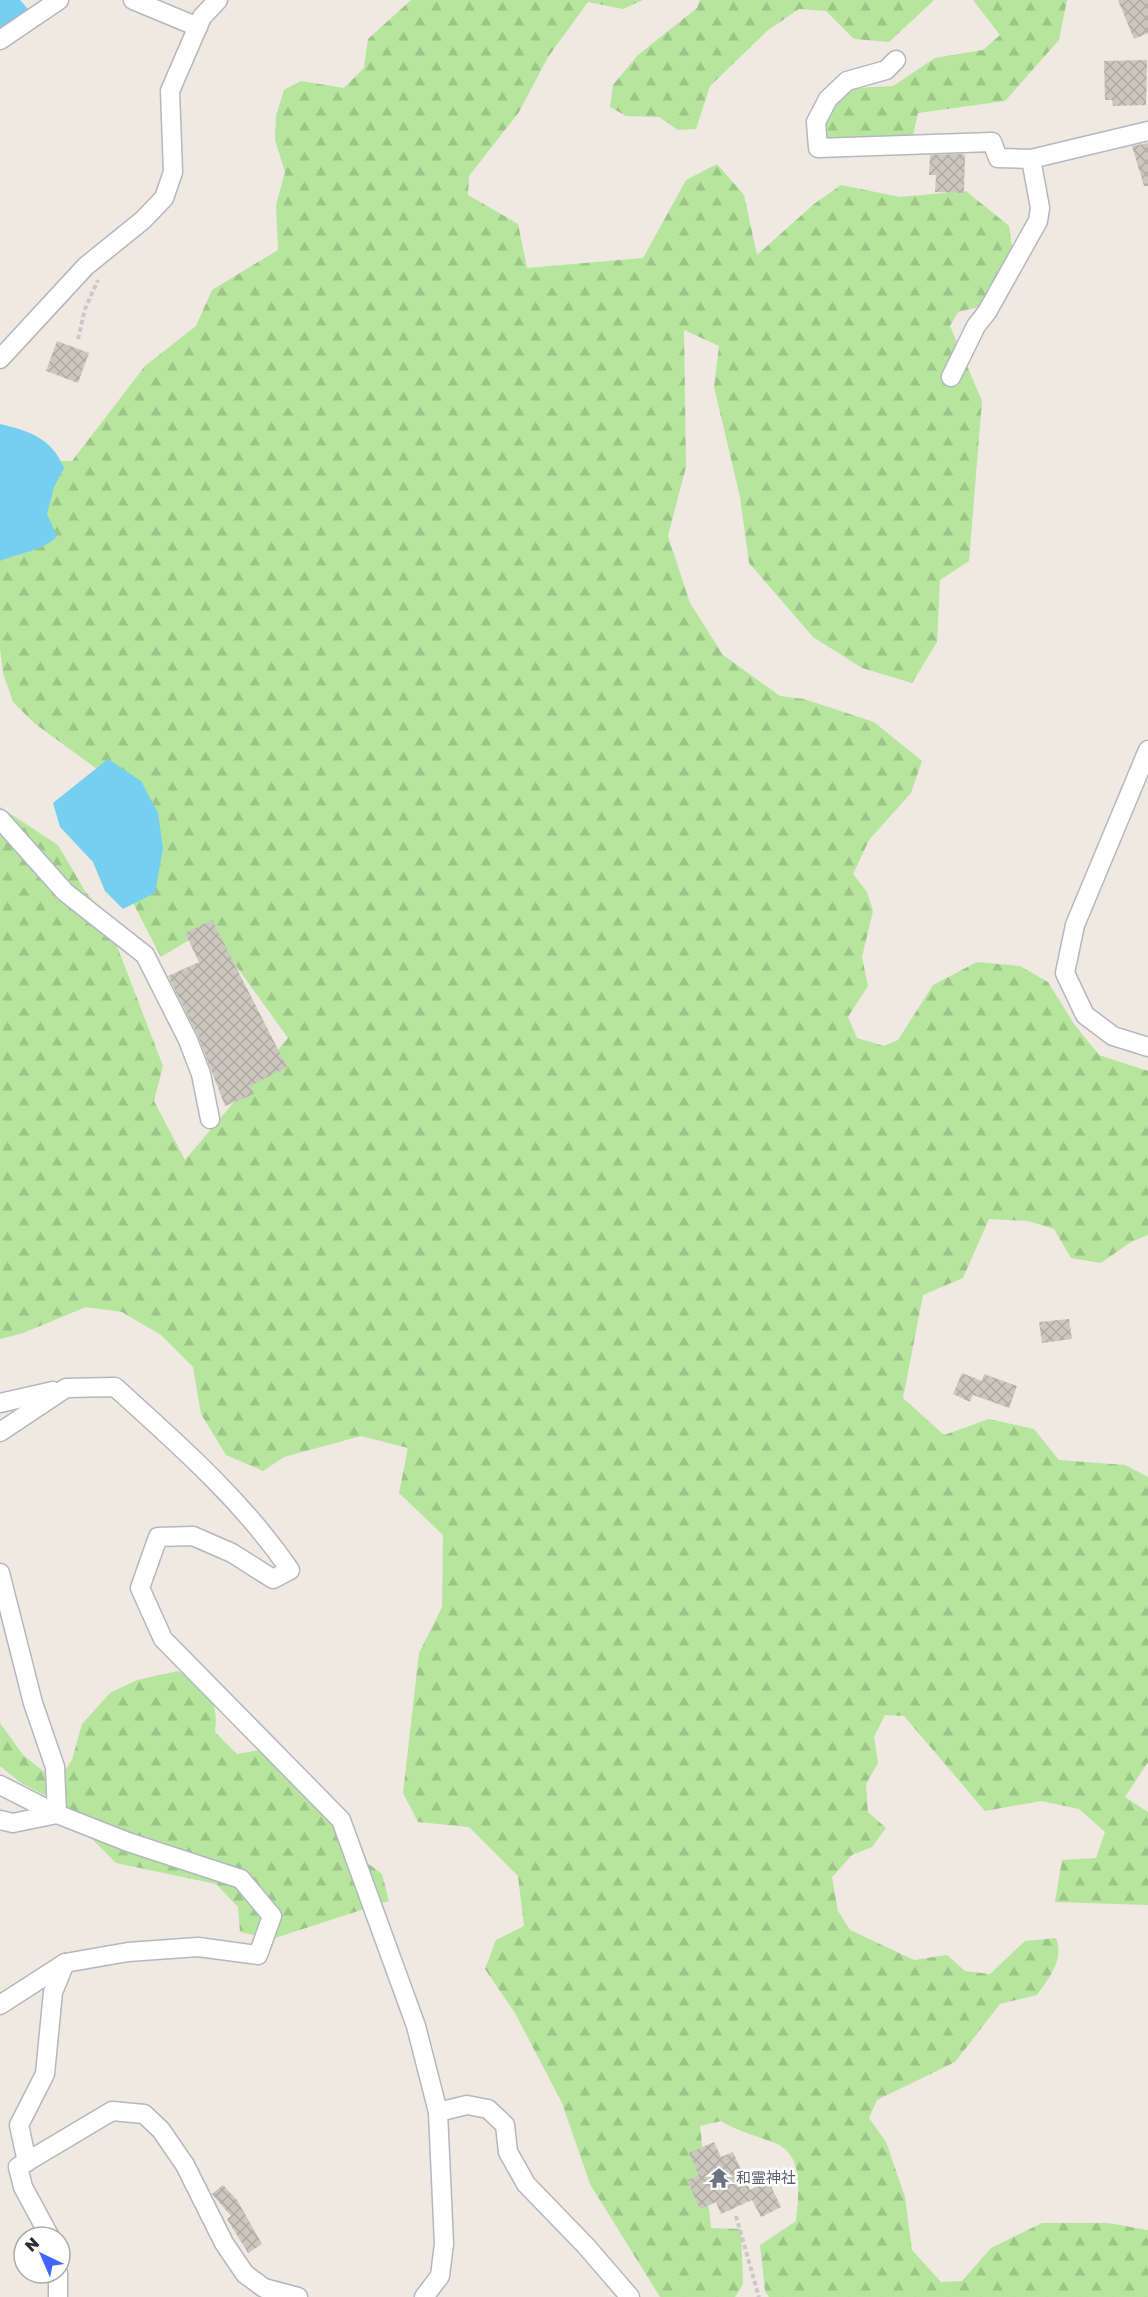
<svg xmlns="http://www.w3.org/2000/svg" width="1148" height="2297" font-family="'Golos Text','Noto Sans JP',sans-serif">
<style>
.forest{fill:url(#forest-firs)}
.water{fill:#75cff0}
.building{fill:url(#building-cross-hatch)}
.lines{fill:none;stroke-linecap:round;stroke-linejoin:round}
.minor-casing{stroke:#b4b7c1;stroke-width:21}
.path{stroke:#c9c9c9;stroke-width:4;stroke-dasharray:4.5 3;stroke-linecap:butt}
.minor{stroke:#fff;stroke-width:18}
.labels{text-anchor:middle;stroke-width:5;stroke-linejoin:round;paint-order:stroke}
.worship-label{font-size:15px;fill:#5b616d;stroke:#fff;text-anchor:start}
</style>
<defs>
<pattern id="forest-firs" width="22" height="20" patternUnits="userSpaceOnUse" patternTransform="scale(1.5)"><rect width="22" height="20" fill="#b6e59e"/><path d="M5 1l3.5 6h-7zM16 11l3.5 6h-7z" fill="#9dc588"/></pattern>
<pattern id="building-cross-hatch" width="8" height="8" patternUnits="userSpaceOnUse" patternTransform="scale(1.5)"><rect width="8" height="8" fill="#cbc7bf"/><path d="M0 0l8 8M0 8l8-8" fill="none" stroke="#afaba4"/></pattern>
</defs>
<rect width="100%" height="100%" fill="#efe9e1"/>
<!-- forest -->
<g class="forest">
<path d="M411,0H643L623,9L588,2L548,57L519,112L469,176L468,195L518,224L527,268L643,258L686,180L717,164L744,195L757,255L814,204L841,185L900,197L966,191L1009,226L1013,252L983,306L958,312L950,326L982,401L969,561L940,580L937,642L912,683L862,668L813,637L749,563L740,497L714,387L719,346L684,330L686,467L668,536L690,603L723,655L780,696L804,699L874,722L922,761L911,793L869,840L853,874L867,892L873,911L862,957L868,986L848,1017L857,1038L884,1046L898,1040L933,985L977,962L1020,966L1048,982L1074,1024L1099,1055L1148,1071V1235L1131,1242L1101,1263L1071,1258L1054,1229L1028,1221L989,1219L963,1278L923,1295L903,1398L944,1435L989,1419L1034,1429L1059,1460L1125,1465L1148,1477V1762L1125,1797L1148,1812V1905L1055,1902L1062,1860L1096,1858L1105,1832L1079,1809L1041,1801L985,1811L904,1716L885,1715L874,1737L878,1763L866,1784L868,1812L886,1828L872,1847L852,1855L832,1877L838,1911L850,1930L914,1960L947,1955L965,1971L990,1974L1025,1941L1056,1938C1064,1960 1050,1977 1037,1995L1000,2004L955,2062L877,2100L869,2118L886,2142L905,2197L912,2250L941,2282L962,2281L991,2248L1042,2223H1108L1148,2230V2297H769L765,2291L760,2245L796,2221C798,2197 805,2156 777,2144C758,2136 739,2132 721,2121L700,2126L711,2228L741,2229L743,2284L735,2297H660L590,2184L562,2103L515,2013L485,1969L496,1940L524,1926L518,1876L469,1827L418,1822L403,1793L419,1653L442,1607L443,1535L399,1493L408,1448L361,1436L284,1457L263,1471L226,1455L201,1414L193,1367L161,1335L122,1312L86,1307L23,1333L0,1339V807L58,845L85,891L105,915L163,1066L154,1101L185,1160L288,1038L209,928L161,957L131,899L119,785L34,723L13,702L3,673L0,649V537L53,461H72L145,366L196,326L212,290L278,250L276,205L285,172L275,140L276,116L284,90L301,81L344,88L364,68L368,39Z"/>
<polygon points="700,0 934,0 889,42 854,39 826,11 799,9 767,31 710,86 696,129 678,130 659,117 626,116 610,107 613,85 638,55 697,8"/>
<polygon points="973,0 1067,0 1059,40 1005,101 918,113 911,144 822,145 820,123 833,101 857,88 893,86 935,58 983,50 1000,35"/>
<path d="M178,1671C207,1688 219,1696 215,1732L237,1754L266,1749L325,1814L351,1851L382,1874L389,1901L272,1939L240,1932L238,1907L216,1884L116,1863L52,1799L21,1783L0,1766V1723L23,1755L57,1782L72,1760L82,1724L110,1693L137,1680Z"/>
</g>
<!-- water -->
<g class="water">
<polygon points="0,0 20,0 28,9 0,33"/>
<path d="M0,424C29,431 52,438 64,468L54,487L47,514L57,536C44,551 18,553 0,561Z"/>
<polygon points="108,759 141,781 158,813 163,848 155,893 123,909 105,891 93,862 60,827 53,803"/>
</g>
<!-- building -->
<g class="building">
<polygon points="1118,0 1148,0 1148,33 1134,39"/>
<polygon points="1147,60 1146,105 1113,106 1112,100 1105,100 1104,61"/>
<polygon points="1148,143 1148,186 1144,186 1132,146"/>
<polygon points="960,154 965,155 964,193 935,192 936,175 929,175 930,155"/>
<polygon points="57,341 89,353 78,383 46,371"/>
<polygon points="212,920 287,1067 250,1086 254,1094 225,1106 198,1036 168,976 199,962 185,933"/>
<polygon points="1069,1319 1072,1339 1042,1343 1039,1322"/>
<polygon points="962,1373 982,1381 984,1374 1017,1386 1009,1408 973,1395 970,1402 953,1394"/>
<polygon points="714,2142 721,2157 733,2152 750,2190 768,2180 781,2207 761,2217 752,2200 721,2214 716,2202 700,2209 687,2180 699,2175 689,2153"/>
<polygon points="223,2185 237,2200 262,2244 248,2253 227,2219 231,2216 212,2194"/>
</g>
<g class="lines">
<!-- minor casing -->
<g class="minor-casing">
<g id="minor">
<polyline points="133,0 198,27"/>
<polyline points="0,40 59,0"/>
<polyline points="896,60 886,70 847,81 828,99 816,122 818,148 992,142 998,158 1031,159 1148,131"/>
<polyline points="0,359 86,266 143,220 164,198 173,172 170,91 202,17 218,0"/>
<polyline points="951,377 976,326 987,312 1038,221 1040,208 1031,159"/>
<polyline points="1148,750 1075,925 1065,973 1085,1015 1113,1036 1148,1047"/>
<polyline points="0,819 65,892 145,955 188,1040 201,1074 210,1119"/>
<polyline points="0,1403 53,1391"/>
<path d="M0,1432L66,1388L115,1387C178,1444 242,1500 290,1570L273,1579L232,1553L193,1536L158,1537L140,1588L163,1639L341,1820L416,2026L438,2112L444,2244L440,2276L424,2297"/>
<polyline points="0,1573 33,1703 55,1767 57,1814 128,1842 241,1879 272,1916 258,1955 198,1947 128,1952 65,1963 53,1992 45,2074 19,2125 27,2162"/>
<polyline points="0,1785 57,1814"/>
<polyline points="0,1820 13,1823 57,1814"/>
<polyline points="0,2005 65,1963"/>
<polyline points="438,2112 467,2105 488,2109 505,2125 508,2152 526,2184 586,2246 630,2297"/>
<polyline points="50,2237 23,2187 18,2167 112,2111 144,2114 161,2130 185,2165 224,2243 245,2274 264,2288 298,2297"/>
<polyline points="58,2297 58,2273"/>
</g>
</g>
<!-- path -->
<g class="path">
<polyline points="78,339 85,309 98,280"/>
<polyline points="736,2216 759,2297"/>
</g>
<!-- minor -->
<use href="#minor" class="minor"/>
</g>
<!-- icons -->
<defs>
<g id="temple-bare" transform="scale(1.62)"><path d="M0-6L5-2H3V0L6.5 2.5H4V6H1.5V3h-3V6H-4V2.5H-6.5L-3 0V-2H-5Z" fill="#6b7280" stroke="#fff" stroke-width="2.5" paint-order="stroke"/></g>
</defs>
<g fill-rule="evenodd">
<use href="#temple-bare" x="719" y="2178"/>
</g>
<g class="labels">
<!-- worship labels -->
<g class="worship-label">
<text x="736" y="2183">和霊神社</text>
</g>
</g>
<!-- north arrow -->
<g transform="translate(42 2255) rotate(316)"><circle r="28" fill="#ffffff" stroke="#ababab" stroke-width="1.5"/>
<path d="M0-4.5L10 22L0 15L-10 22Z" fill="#4264fb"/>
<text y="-9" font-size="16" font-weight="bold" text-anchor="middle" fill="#2e2e2e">N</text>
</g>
</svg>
